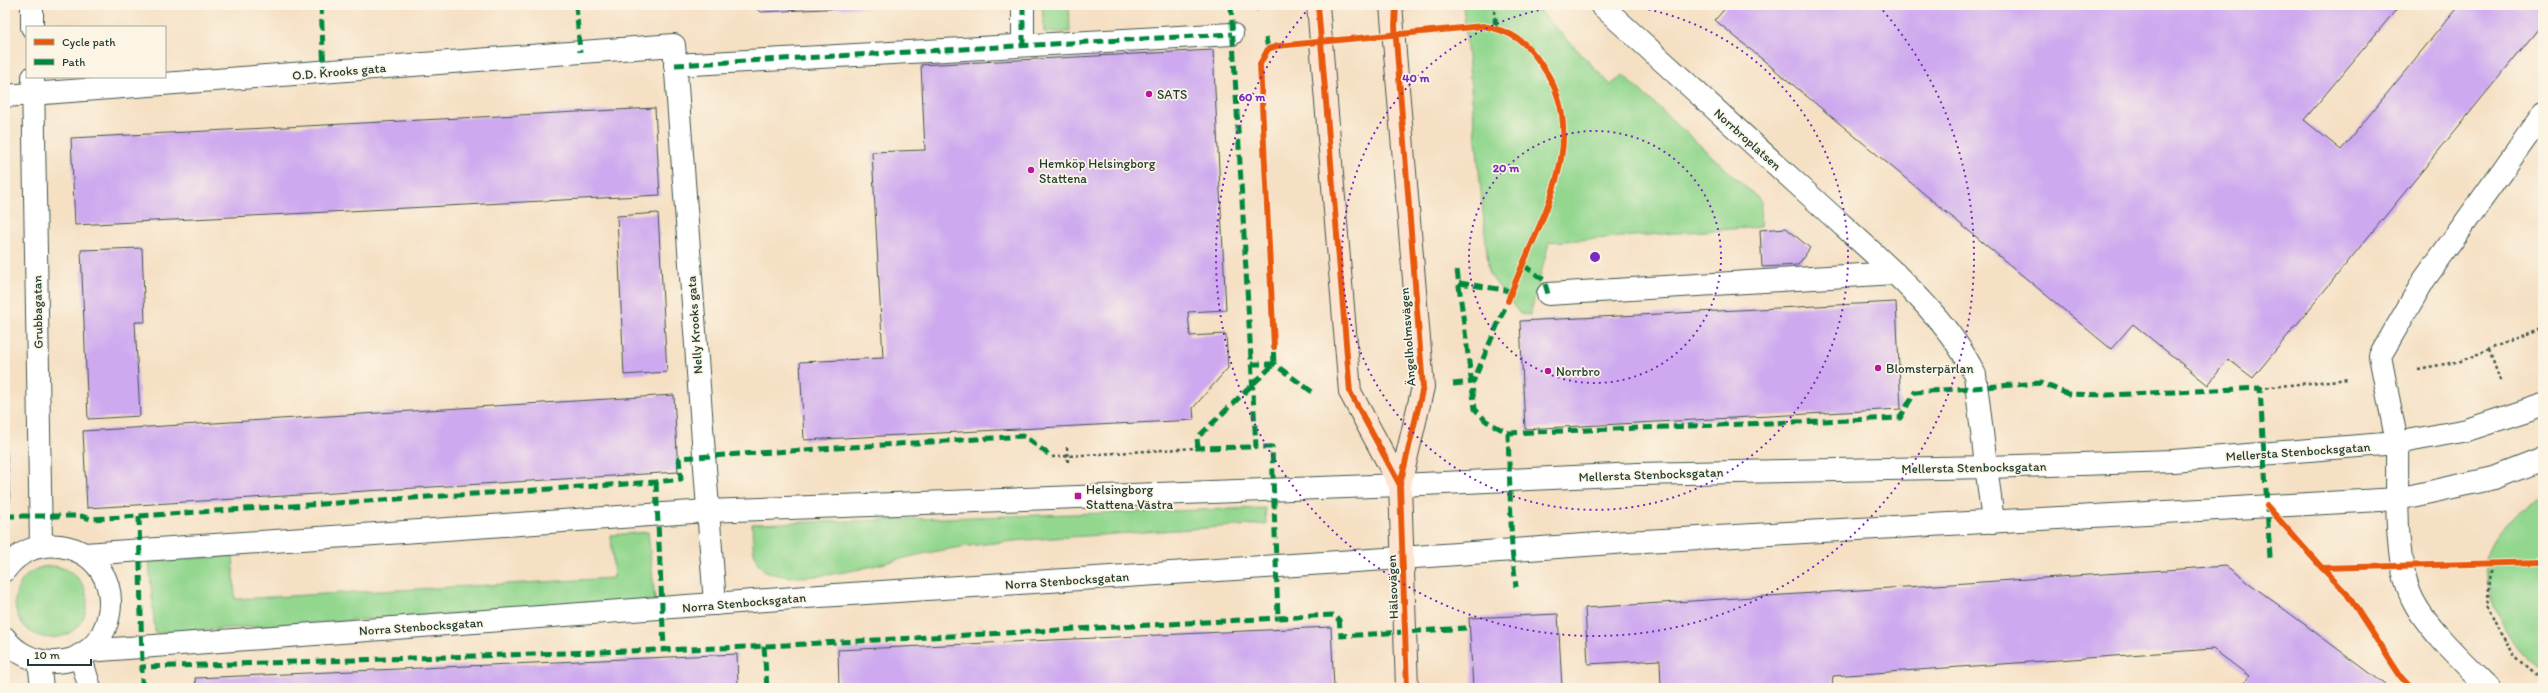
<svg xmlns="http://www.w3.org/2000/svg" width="2548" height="693" font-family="Itim,sans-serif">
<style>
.green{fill:#93d78f;stroke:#598a62}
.building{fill:#cea9ef}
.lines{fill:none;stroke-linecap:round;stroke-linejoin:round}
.service-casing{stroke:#3f554a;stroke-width:24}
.pedestrian-casing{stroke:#3f554a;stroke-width:24}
.minor-casing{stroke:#3f554a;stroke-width:24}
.tertiary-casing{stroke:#3f554a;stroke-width:24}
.secondary-casing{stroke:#3f554a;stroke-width:24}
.path{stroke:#3f554a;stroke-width:2.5;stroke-dasharray:3 3;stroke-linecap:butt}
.service{stroke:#fff;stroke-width:22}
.pedestrian{stroke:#fff;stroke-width:22}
.minor{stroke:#fff;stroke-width:22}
.tertiary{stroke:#fff;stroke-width:22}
.secondary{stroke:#fde4d1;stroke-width:22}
.quiet{stroke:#00873e;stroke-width:5;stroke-dasharray:10 5;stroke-linecap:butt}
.cycleway-casing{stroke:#fcf5e5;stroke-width:8}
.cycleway{stroke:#e8590c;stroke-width:6}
.ring{fill:none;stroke:#7b2cbf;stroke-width:2;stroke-dasharray:2 4}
.poi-dot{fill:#b5179e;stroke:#fcf5e5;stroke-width:1.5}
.labels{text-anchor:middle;stroke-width:3.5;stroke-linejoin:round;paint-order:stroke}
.street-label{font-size:13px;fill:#1f3d34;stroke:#fcf5e5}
.poi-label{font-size:13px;fill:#1f3d34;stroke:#fcf5e5;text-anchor:start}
.centre{fill:#7b2cbf;stroke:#fcf5e5;stroke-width:2}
.ring-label{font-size:12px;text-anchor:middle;font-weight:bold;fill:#7b2cbf;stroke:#fcf5e5;stroke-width:3.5;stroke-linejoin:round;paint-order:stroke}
</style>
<rect width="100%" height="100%" fill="#fcf5e5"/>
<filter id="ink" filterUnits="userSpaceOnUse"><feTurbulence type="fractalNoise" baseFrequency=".025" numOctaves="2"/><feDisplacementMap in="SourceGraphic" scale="8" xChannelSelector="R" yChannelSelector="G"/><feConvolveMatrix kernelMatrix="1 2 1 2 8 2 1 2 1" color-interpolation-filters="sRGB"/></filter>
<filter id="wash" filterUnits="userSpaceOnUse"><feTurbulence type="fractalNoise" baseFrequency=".012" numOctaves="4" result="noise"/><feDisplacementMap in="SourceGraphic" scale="16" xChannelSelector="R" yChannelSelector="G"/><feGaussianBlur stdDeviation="0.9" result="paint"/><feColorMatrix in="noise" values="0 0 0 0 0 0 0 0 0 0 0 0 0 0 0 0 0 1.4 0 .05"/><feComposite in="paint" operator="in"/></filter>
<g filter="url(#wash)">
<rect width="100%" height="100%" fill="#f5e0c4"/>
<!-- green -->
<g class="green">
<polygon points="1042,5 1069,5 1070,32 1044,32"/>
<polygon points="1463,5 1534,5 1611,85 1623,75 1761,201 1760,227 1549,242 1530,315 1520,314 1489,274"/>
<path d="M2543,497V670C2536,665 2528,659 2522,652C2502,630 2476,575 2490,546C2499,526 2524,507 2543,497Z"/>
<path d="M1265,508L1266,524C1206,528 1145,532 1085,536C1020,540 956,544 893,561C862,569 798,585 768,572C751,565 753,540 752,524Z"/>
<polygon points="648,532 655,601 155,633 149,561 233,556 235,599 614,578 611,535"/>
<circle cx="51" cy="602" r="36"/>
</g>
<g id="blocks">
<!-- building -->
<g class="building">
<polygon points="728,5 888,5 888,6 761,12 752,6 731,7"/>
<polygon points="1728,5 2400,5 2304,120 2341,150 2459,5 2543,5 2543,23 2253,378 2228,359 2208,385 2133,324 2111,349 1715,20"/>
<polygon points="1213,50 1226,310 1188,312 1190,336 1226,334 1228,368 1193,408 1194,420 804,440 800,362 883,358 872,152 925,150 921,65"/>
<polygon points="655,108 660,195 75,225 71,138"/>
<polygon points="658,213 667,372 624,375 617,216"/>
<polygon points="1786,228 1810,248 1798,265 1762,267 1760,230"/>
<polygon points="142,248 145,322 135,322 140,416 88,419 81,250"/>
<polygon points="1896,302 1901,409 1525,429 1520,321"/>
<polygon points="674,395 678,472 87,508 83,431"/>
<polygon points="5,424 10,503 5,503"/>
<polygon points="2226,566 2390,688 2248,688 2243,684 2249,676 2213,649 1833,676 1832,688 1661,688 1660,660 1588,664 1585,608"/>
<polygon points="1558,614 1562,688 1473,688 1469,618"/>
<polygon points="1331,627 1334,688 839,688 838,650"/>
<polygon points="737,654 738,688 196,688 195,678"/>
</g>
</g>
</g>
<g filter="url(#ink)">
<use href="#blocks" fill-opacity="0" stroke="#3f554a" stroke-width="1"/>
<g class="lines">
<!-- service casing -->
<g class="service-casing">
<polyline id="service" points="2397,443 2380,356 2424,280 2543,114"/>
</g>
<!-- pedestrian casing -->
<g class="pedestrian-casing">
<g id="pedestrian">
<polyline points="1023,5 1023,45"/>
<polyline points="675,65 1232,34"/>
</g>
</g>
<!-- minor casing -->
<g class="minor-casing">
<g id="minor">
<polyline points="32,5 32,27"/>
<path d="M1601,5C1673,71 1745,137 1817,202C1869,250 1945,311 1975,375L1993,522"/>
<polyline points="33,77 41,546"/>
<polyline points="5,96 674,45 715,604"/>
<polyline points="1548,294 1895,273"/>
<path d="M2397,443C2398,487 2393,559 2412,598C2426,628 2465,664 2489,688"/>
<polyline points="85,554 707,511 1400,485"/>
<path d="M5,570C18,552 38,543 60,546C137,557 120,673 43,661C28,659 13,650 5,638"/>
<polyline points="87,651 820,596 1401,558"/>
<polyline points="80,655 90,688"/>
<polyline points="39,661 42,688"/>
</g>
</g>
<!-- tertiary casing -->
<g class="tertiary-casing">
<g id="tertiary">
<polyline points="1400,485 1638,474 1988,467 2173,461 2397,443 2467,430 2543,405"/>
<polyline points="1401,558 1627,542 2398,499 2494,478 2543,459"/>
</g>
</g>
<!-- secondary casing -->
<g class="secondary-casing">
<g id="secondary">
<polyline points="1318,5 1350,392 1400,485"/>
<polyline points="1391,5 1423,387 1400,485 1407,688"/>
</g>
</g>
<!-- path -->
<g class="path">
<polyline points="1256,5 1258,11"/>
<polyline points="1493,5 1495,18"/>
<polyline points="2489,350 2501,383"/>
<polyline points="2418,369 2461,361 2543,327"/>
<polyline points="2260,388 2349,379"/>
<polyline points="1067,447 1068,464"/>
<polyline points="1052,457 1195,448"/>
<polyline points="2492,564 2487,605 2499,631 2515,656 2537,675"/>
<polyline points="2540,685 2543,681"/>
</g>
<!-- service -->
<use href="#service" class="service"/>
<!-- pedestrian -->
<use href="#pedestrian" class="pedestrian"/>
<!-- minor -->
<use href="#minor" class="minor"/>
<!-- tertiary -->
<use href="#tertiary" class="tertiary"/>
<!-- secondary -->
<use href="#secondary" class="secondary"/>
<!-- quiet -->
<g class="quiet">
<polyline points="321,5 324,72"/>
<polyline points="576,5 580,52"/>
<polyline points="1023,5 1023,45"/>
<polyline points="1231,5 1256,447 1272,447 1278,618 1333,615 1339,620 1341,636 1466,628"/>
<polyline points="1495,18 1496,28"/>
<polyline points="1266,38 1268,49"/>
<polyline points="675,65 1232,34"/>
<polyline points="1523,265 1544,280 1548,294"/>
<polyline points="1457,270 1475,409 1486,421 1508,433 1512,550 1516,587"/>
<polyline points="1459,283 1511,291"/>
<polyline points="1251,364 1274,364 1315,394"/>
<polyline points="1453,384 1473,382 1509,298"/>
<polyline points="1508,433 1900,418 1915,392 2041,383 2068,394 2107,395 2260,388 2270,558"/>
<polyline points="1195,448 1256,447"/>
<polyline points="1198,449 1197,438 1274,364 1273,344"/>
<polyline points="656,482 664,648"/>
<polyline points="5,516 81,516 91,519 139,516 656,482 681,479 679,458 1024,436 1052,457"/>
<polyline points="139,516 142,667"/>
<polyline points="764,646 767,688"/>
<polyline points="142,688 142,667 749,647 1278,618"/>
</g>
<!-- cycleway casing -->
<g class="cycleway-casing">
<g id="cycleway">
<polyline points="1318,5 1350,392 1400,485"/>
<polyline points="1396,5 1395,26 1423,387 1400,485 1407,688"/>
<path d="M1274,347L1260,64L1268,49L1277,46L1483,26C1513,31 1527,42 1543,67C1595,142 1534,228 1508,301"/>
<polyline points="2267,506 2322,568 2543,562"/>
<polyline points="2322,568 2347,594 2401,677 2411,688"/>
</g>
</g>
<!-- cycleway -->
<use href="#cycleway" class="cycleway"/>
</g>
</g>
<!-- distance rings -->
<g class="ring">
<circle cx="1595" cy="257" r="126"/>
<path d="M1619 5A253 253 0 1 1 1571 5"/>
<path d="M1879 6A379 379 0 1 1 1311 6"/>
</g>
<!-- markers -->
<g class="poi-dot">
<circle cx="1149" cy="94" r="4"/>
<circle cx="1031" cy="170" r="4"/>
<circle cx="1878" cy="368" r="4"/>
<circle cx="1548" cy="371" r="4"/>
<rect x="1074" y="492" width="8" height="8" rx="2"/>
</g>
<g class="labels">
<!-- street labels -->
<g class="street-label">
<text transform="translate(339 71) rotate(-5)" y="5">O.D. Krooks gata</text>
<text transform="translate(1748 139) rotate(42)" y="5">Norrbroplatsen</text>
<text transform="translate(37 312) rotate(-91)" y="5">Grubbagatan</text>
<text transform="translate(694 325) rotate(-94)" y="5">Nelly Krooks gata</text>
<text transform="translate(1407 337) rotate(-94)" y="5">Ängelholmsvägen</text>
<text transform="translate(2298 451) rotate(-4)" y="5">Mellersta Stenbocksgatan</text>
<text transform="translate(1974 467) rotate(-1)" y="5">Mellersta Stenbocksgatan</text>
<text transform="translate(1651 474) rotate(-2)" y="5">Mellersta Stenbocksgatan</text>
<text transform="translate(1067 580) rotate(-4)" y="5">Norra Stenbocksgatan</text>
<text transform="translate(1392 587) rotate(-92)" y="5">Hälsovägen</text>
<text transform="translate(744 602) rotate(-5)" y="5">Norra Stenbocksgatan</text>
<text transform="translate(421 626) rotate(-4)" y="5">Norra Stenbocksgatan</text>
</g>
<!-- poi labels -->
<g class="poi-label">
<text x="1157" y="99">SATS</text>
<text x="1039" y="168">Hemköp Helsingborg<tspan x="1039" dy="15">Stattena</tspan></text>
<text x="1886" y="373">Blomsterpärlan</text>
<text x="1556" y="376">Norrbro</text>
<text x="1086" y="494">Helsingborg<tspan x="1086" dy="15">Stattena Västra</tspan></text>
</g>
</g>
<circle cx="1595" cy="257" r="6" class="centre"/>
<g class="ring-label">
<text x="1416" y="82">40 m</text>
<text x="1252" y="101">60 m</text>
<text x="1506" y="172">20 m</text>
</g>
<!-- margin -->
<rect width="2548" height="693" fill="none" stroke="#fcf5e5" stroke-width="20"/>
<!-- legend -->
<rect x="26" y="26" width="140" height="52" fill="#fcf5e5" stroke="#a4ab9e"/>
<rect x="34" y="39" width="20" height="6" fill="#e8590c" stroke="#a4ab9e"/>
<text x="62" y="46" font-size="12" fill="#1f3d34">Cycle path</text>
<rect x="34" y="59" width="20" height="6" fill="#00873e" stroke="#a4ab9e"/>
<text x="62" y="66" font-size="12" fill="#1f3d34">Path</text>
<!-- scale -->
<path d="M28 659v6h63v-6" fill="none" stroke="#1f3d34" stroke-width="2"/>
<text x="34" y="659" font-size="12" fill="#1f3d34" stroke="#fcf5e5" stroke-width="3" paint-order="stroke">10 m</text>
</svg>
